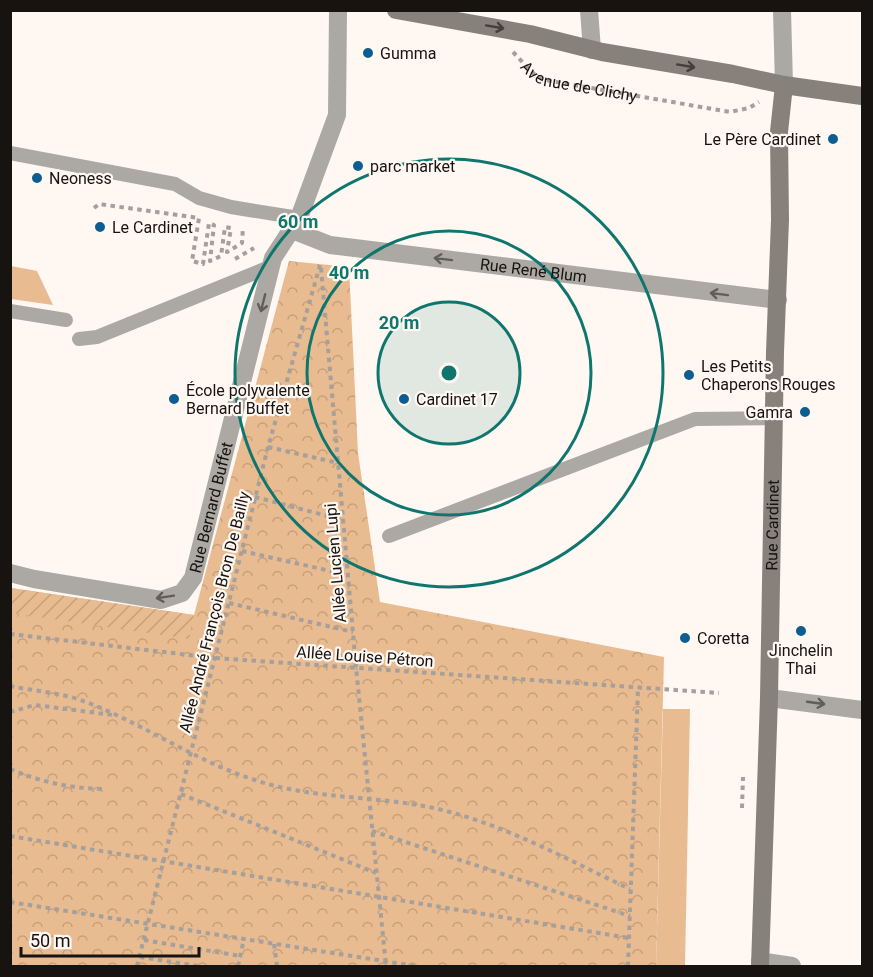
<svg xmlns="http://www.w3.org/2000/svg" width="873" height="977" font-family="Roboto,sans-serif">
<style>
.grass{fill:#e9bb90}
.park{fill:url(#park-crowns)}
.garden{fill:url(#garden-furrows)}
.lines{fill:none;stroke-linecap:round;stroke-linejoin:round}
.path{stroke:#a5a09c;stroke-width:4;stroke-dasharray:4.5 4.5;stroke-linecap:butt}
.service{stroke:#aca8a4;stroke-width:14}
.minor{stroke:#aca8a4;stroke-width:18}
.tertiary{stroke:#aca8a4;stroke-width:18}
.secondary{stroke:#87817b;stroke-width:18}
.oneway{stroke:#433f3b}
.oneway2{stroke:#615e5a}
.ring{fill:none;stroke:#0f766e;stroke-width:3}
.poi-dot{fill:#0e5d90;stroke:#fef7f2;stroke-width:2}
.labels{text-anchor:middle;stroke-width:4.5;stroke-linejoin:round;paint-order:stroke}
.poi-label{font-size:16px;fill:#161310;stroke:#fef7f2;text-anchor:start}
.street-label{font-size:16px;fill:#161310;stroke:#fef7f2}
.centre{fill:#0f766e;stroke:#fef7f2;stroke-width:3}
.ring-label{font-size:18px;text-anchor:middle;font-weight:bold;fill:#0f766e;stroke:#fef7f2;stroke-width:4.5;stroke-linejoin:round;paint-order:stroke}
</style>
<defs>
<pattern id="park-crowns" width="20" height="18" patternUnits="userSpaceOnUse" patternTransform="scale(1.5)"><rect width="20" height="18" fill="#e9bb90"/><path d="M2 6a3 3 0 1 1 6 0M12 15a3 3 0 1 1 6 0" fill="none" stroke="#c7a07b"/></pattern>
<pattern id="garden-furrows" width="10" height="10" patternUnits="userSpaceOnUse" patternTransform="scale(1.5)"><rect width="10" height="10" fill="#e9bb90"/><path d="M-1 1l2-2M0 10L10 0M9 11l2-2" fill="none" stroke="#c7a07b"/></pattern>
</defs>
<rect width="100%" height="100%" fill="#fef7f2"/>
<!-- grass -->
<g class="grass">
<polygon points="11,266 37,271 53,305 11,299"/>
<polygon points="663,709 690,709 685,966 656,966"/>
</g>
<!-- park -->
<polygon class="park" points="289,261 349,267 358,453 380,602 664,657 656,966 11,966 11,588 194,615"/>
<!-- garden -->
<polygon class="garden" points="11,588 194,615 189,639 11,613"/>
<g class="lines">
<!-- path -->
<g class="path">
<path id="s1" d="M513,52L534,74L545,80L730,112L749,108L759,102"/>
<polyline points="94,208 99,204 199,218 192,261 203,264 209,223 214,225 210,261 221,256 225,227 231,228 227,252 242,243 243,227"/>
<polyline points="235,259 254,248"/>
<polyline points="321,268 356,667 386,966"/>
<polyline points="268,447 338,463"/>
<polyline points="255,497 343,520"/>
<polyline points="242,551 348,575"/>
<polyline points="229,603 353,632"/>
<polyline points="10,634 215,658 719,693"/>
<path d="M10,686C34,691 64,693 86,702C144,724 195,761 255,780C314,800 377,795 438,809C506,825 568,860 630,889"/>
<polyline points="10,712 35,705 113,715"/>
<path d="M10,769C41,782 69,788 102,789"/>
<polyline points="181,794 376,873"/>
<polyline points="742,808 743,777"/>
<polyline points="372,831 630,916"/>
<polyline points="10,836 629,938"/>
<polyline points="10,902 415,966"/>
<polyline points="144,940 240,956"/>
<polyline points="274,944 277,966"/>
<polyline points="140,957 198,966"/>
<polyline points="137,966 268,447 321,262"/>
<polyline points="238,966 244,939"/>
<polyline points="628,966 638,688"/>
</g>
<!-- service -->
<g class="service">
<polyline points="10,153 175,184 199,198 231,207 299,218"/>
<polyline points="10,311 66,320"/>
<polyline points="79,339 97,337 272,266"/>
<polyline points="389,536 695,419 774,418"/>
</g>
<!-- minor -->
<g class="minor">
<polyline points="589,10 592,50"/>
<path id="s2" d="M292,230L330,245L778,300"/>
<path id="s3" d="M10,573L34,579L161,600L182,593L193,578L273,258L299,218L337,115L338,10"/>
<polyline points="769,698 862,710"/>
<polyline points="760,961 792,966"/>
</g>
<!-- tertiary -->
<polyline class="tertiary" points="782,10 784,85"/>
<!-- secondary -->
<g class="secondary">
<polyline points="396,10 530,34 602,52 733,74 784,85 862,96"/>
<path id="s4" d="M760,966L769,698L775,352L780,220L779,132L784,85"/>
</g>
</g>
<!-- one-way arrows -->
<defs><path id="oneway-shaft" d="M-6 0H5M1.5-3L5.5 0L1.5 3" fill="none" stroke-width="1.6" stroke-linecap="round" stroke-linejoin="round" transform="scale(1.5)"/></defs>
<g class="oneway">
<use href="#oneway-shaft" transform="translate(495 27) rotate(10)"/>
<use href="#oneway-shaft" transform="translate(686 66) rotate(10)"/>
</g>
<g class="oneway2">
<use href="#oneway-shaft" transform="translate(443 259) rotate(-173)"/>
<use href="#oneway-shaft" transform="translate(719 294) rotate(-173)"/>
<use href="#oneway-shaft" transform="translate(263 303) rotate(104)"/>
<use href="#oneway-shaft" transform="translate(165 597) rotate(171)"/>
<use href="#oneway-shaft" transform="translate(816 703) rotate(8)"/>
</g>
<!-- distance rings -->
<circle cx="449" cy="373" r="71" fill="#0f766e" fill-opacity=".12"/>
<g class="ring">
<circle cx="449" cy="373" r="71"/>
<circle cx="449" cy="373" r="142"/>
<circle cx="449" cy="373" r="214"/>
</g>
<!-- markers -->
<g class="poi-dot">
<circle cx="368" cy="53" r="6"/>
<circle cx="833" cy="139" r="6"/>
<circle cx="358" cy="166" r="6"/>
<circle cx="37" cy="178" r="6"/>
<circle cx="100" cy="227" r="6"/>
<circle cx="689" cy="375" r="6"/>
<circle cx="174" cy="399" r="6"/>
<circle cx="404" cy="399" r="6"/>
<circle cx="805" cy="412" r="6"/>
<circle cx="801" cy="631" r="6"/>
<circle cx="685" cy="638" r="6"/>
</g>
<g class="labels">
<!-- poi labels -->
<g class="poi-label">
<text x="380" y="59">Gumma</text>
<text x="821" y="145" text-anchor="end">Le Père Cardinet</text>
<text x="370" y="172">parc market</text>
<text x="49" y="184">Neoness</text>
<text x="112" y="233">Le Cardinet</text>
<text x="701" y="372">Les Petits<tspan x="701" dy="18">Chaperons Rouges</tspan></text>
<text x="186" y="396">École polyvalente<tspan x="186" dy="18">Bernard Buffet</tspan></text>
<text x="416" y="405">Cardinet 17</text>
<text x="793" y="418" text-anchor="end">Gamra</text>
<text x="697" y="644">Coretta</text>
<text x="801" y="656" text-anchor="middle">Jinchelin<tspan x="801" dy="18">Thai</tspan></text>
</g>
<!-- street labels -->
<g class="street-label">
<text dy="6" stroke="none"><textPath href="#s1" startOffset="76">Avenue de Clichy</textPath></text>
<text dy="6" stroke="none"><textPath href="#s2" startOffset="246">Rue René Blum</textPath></text>
<text dy="6" stroke="none"><textPath href="#s3" startOffset="267">Rue Bernard Buffet</textPath></text>
<text dy="6" stroke="none"><textPath href="#s4" startOffset="441">Rue Cardinet</textPath></text>
<text transform="translate(335 563) rotate(-95)" y="6">Allée Lucien Lupi</text>
<text transform="translate(214 612) rotate(-76)" y="6">Allée André François Bron De Bailly</text>
<text transform="translate(365 656) rotate(4)" y="6">Allée Louise Pétron</text>
</g>
</g>
<circle cx="449" cy="373" r="9" class="centre"/>
<g class="ring-label">
<text x="298" y="228">60 m</text>
<text x="349" y="279">40 m</text>
<text x="399" y="329">20 m</text>
</g>
<!-- border -->
<rect width="873" height="977" fill="none" stroke="#161310" stroke-width="24"/>
<!-- scale -->
<path d="M21 947v9h178v-9" fill="none" stroke="#161310" stroke-width="3"/>
<text x="30" y="947" font-size="18" fill="#161310" stroke="#fef7f2" stroke-width="4.5" paint-order="stroke">50 m</text>
</svg>
